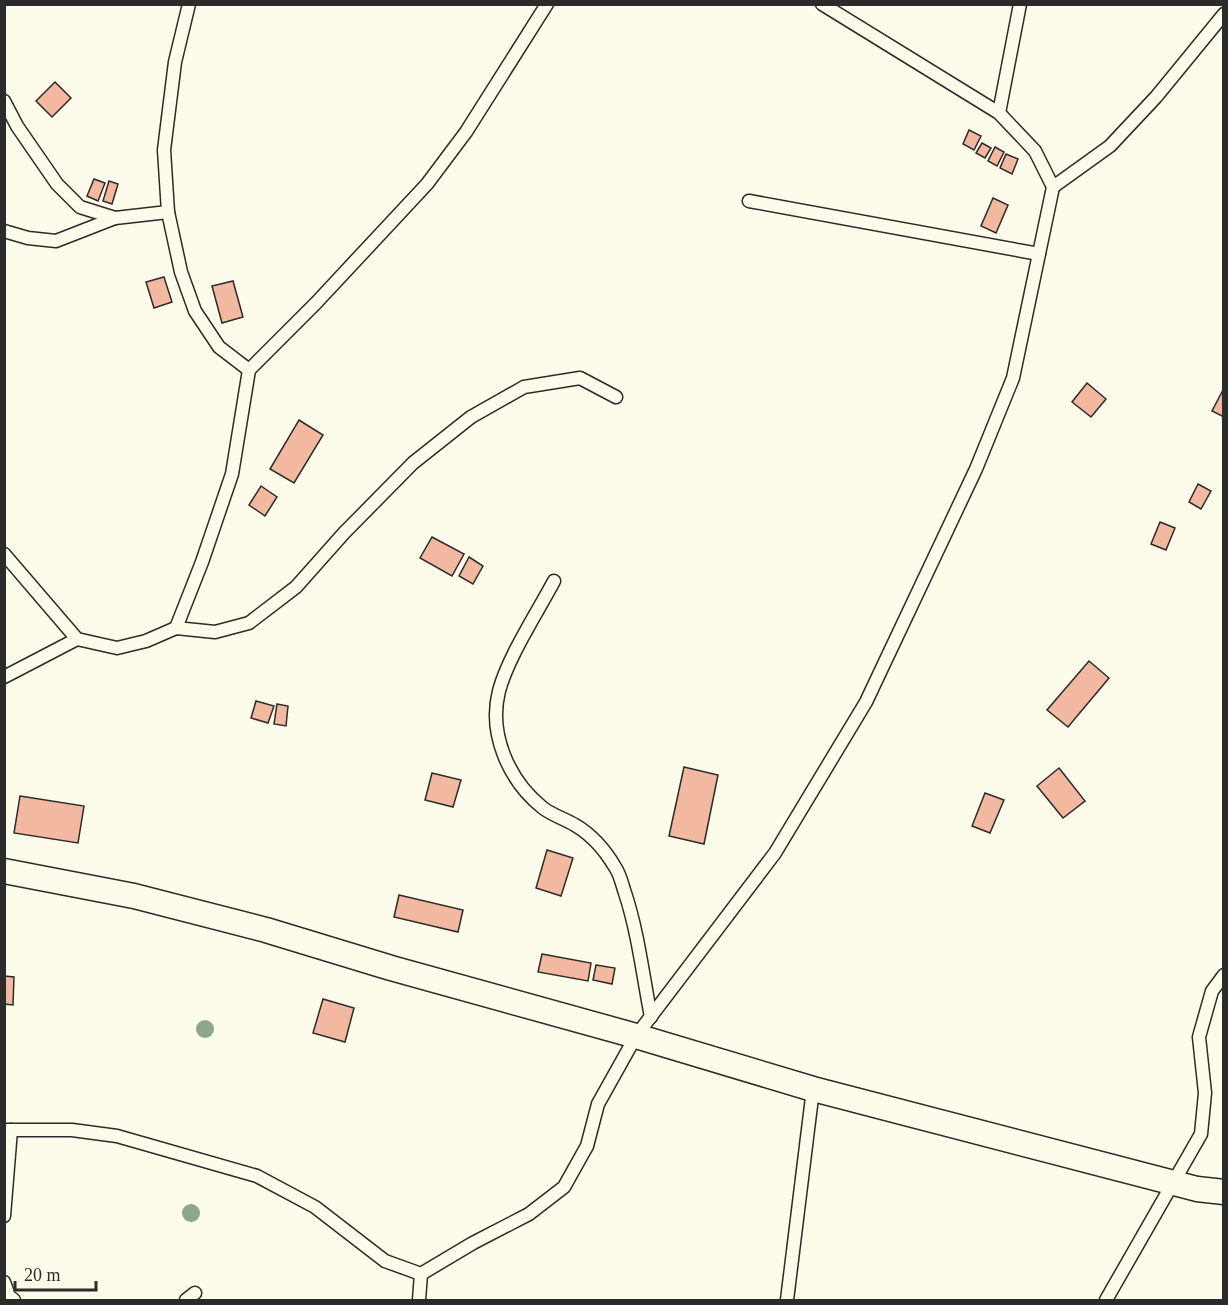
<svg xmlns="http://www.w3.org/2000/svg" width="1228" height="1305" font-family="'Times New Roman',serif">
<style>
.building{fill:#f2b8a0;stroke:#2b2b2b;stroke-width:1.5}
.lines{fill:none;stroke-linecap:round;stroke-linejoin:round}
.lane-casing{stroke:#2b2b2b;stroke-width:15}
.street-casing{stroke:#2b2b2b;stroke-width:27}
.lane{stroke:#fdfbea;stroke-width:12}
.street{stroke:#fdfbea;stroke-width:24}
.tree{fill:#8ea78a}
</style>
<rect width="100%" height="100%" fill="#fdfbea"/>
<!-- building -->
<g class="building">
<polygon points="55,82 71,98 52,117 36,101"/>
<polygon points="969,130 981,136 974,150 963,144"/>
<polygon points="982,143 991,148 985,158 976,153"/>
<polygon points="995,147 1004,152 997,166 988,161"/>
<polygon points="1006,154 1018,159 1012,174 1000,168"/>
<polygon points="94,179 105,183 98,201 87,196"/>
<polygon points="109,181 118,184 112,204 103,201"/>
<polygon points="993,198 1008,205 996,233 981,226"/>
<polygon points="164,277 172,302 154,308 146,282"/>
<polygon points="233,281 243,317 222,323 212,286"/>
<polygon points="1087,383 1106,399 1091,417 1072,402"/>
<polygon points="1224,388 1224,417 1212,411"/>
<polygon points="299,420 323,435 294,483 270,469"/>
<polygon points="1198,484 1211,491 1201,509 1189,502"/>
<polygon points="261,486 277,497 265,516 249,505"/>
<polygon points="1160,522 1175,528 1166,550 1151,544"/>
<polygon points="432,537 464,554 452,576 420,558"/>
<polygon points="469,557 483,566 473,584 459,576"/>
<polygon points="1089,661 1109,678 1068,727 1047,710"/>
<polygon points="256,701 274,706 268,723 251,718"/>
<polygon points="277,704 288,706 286,726 274,724"/>
<polygon points="684,767 718,775 704,844 669,836"/>
<polygon points="1059,768 1085,801 1063,818 1037,786"/>
<polygon points="432,773 461,780 453,807 425,800"/>
<polygon points="985,793 1004,800 990,833 972,826"/>
<polygon points="20,796 84,806 78,843 14,833"/>
<polygon points="547,850 573,858 561,896 536,888"/>
<polygon points="399,895 463,910 458,932 394,917"/>
<polygon points="542,954 591,963 588,981 538,972"/>
<polygon points="596,965 615,968 612,984 593,980"/>
<polygon points="4,976 14,977 13,1005 4,1004"/>
<polygon points="323,999 354,1008 345,1042 313,1033"/>
</g>
<g class="lines">
<!-- lane casing -->
<g class="lane-casing">
<g id="lane">
<polyline points="189,4 175,62 164,150 168,212 181,272 195,311 219,347 249,370"/>
<polyline points="4,101 17,126 57,184 80,207 115,218"/>
<polyline points="999,113 1020,4"/>
<polyline points="1053,187 1110,146 1156,97 1224,14"/>
<polyline points="749,201 1039,254"/>
<polyline points="4,231 28,238 56,241 115,218 168,212"/>
<polyline points="4,554 77,639 117,648 146,641 176,628 215,632 249,623 296,587 344,533 413,463 471,417 524,387 580,378 616,397"/>
<path d="M554,581C537,613 508,657 499,691C488,734 509,781 543,808C552,815 565,819 575,825C592,835 605,850 615,867C620,874 622,884 625,893C638,932 643,976 651,1017"/>
<polyline points="176,628 202,562 232,474 249,370 316,303 427,184 466,132 547,4"/>
<polyline points="4,677 77,639"/>
<polyline points="4,1130 72,1130 117,1136 257,1176 315,1207 385,1261 421,1274"/>
<polyline points="4,1216 11,1130"/>
<polyline points="421,1274 473,1243 529,1214 564,1187 587,1146 598,1104 636,1036 775,853 866,702 976,469 1013,378 1053,187 1035,151 999,113 822,4"/>
<polyline points="4,1282 9,1296 14,1300"/>
<polyline points="186,1300 195,1293"/>
<polyline points="419,1300 421,1274"/>
<polyline points="787,1300 813,1089"/>
<polyline points="1106,1300 1201,1134 1205,1093 1199,1037 1212,991 1224,975"/>
</g>
</g>
<!-- street casing -->
<g class="street-casing">
<polyline id="street" points="4,871 134,896 266,930 391,968 636,1036 813,1089 1197,1189 1224,1192"/>
</g>
<!-- lane -->
<use href="#lane" class="lane"/>
<!-- street -->
<use href="#street" class="street"/>
</g>
<!-- trees -->
<g class="tree">
<circle cx="205" cy="1029" r="9"/>
<circle cx="191" cy="1213" r="9"/>
</g>
<!-- border -->
<rect width="1228" height="1305" fill="none" stroke="#2b2b2b" stroke-width="12"/>
<!-- scale -->
<path d="M15 1281v9h81v-9" fill="none" stroke="#2b2b2b" stroke-width="3"/>
<text x="24" y="1281" font-size="18" fill="#2b2b2b" stroke="#fdfbea" stroke-width="4.5" paint-order="stroke">20 m</text>
</svg>
